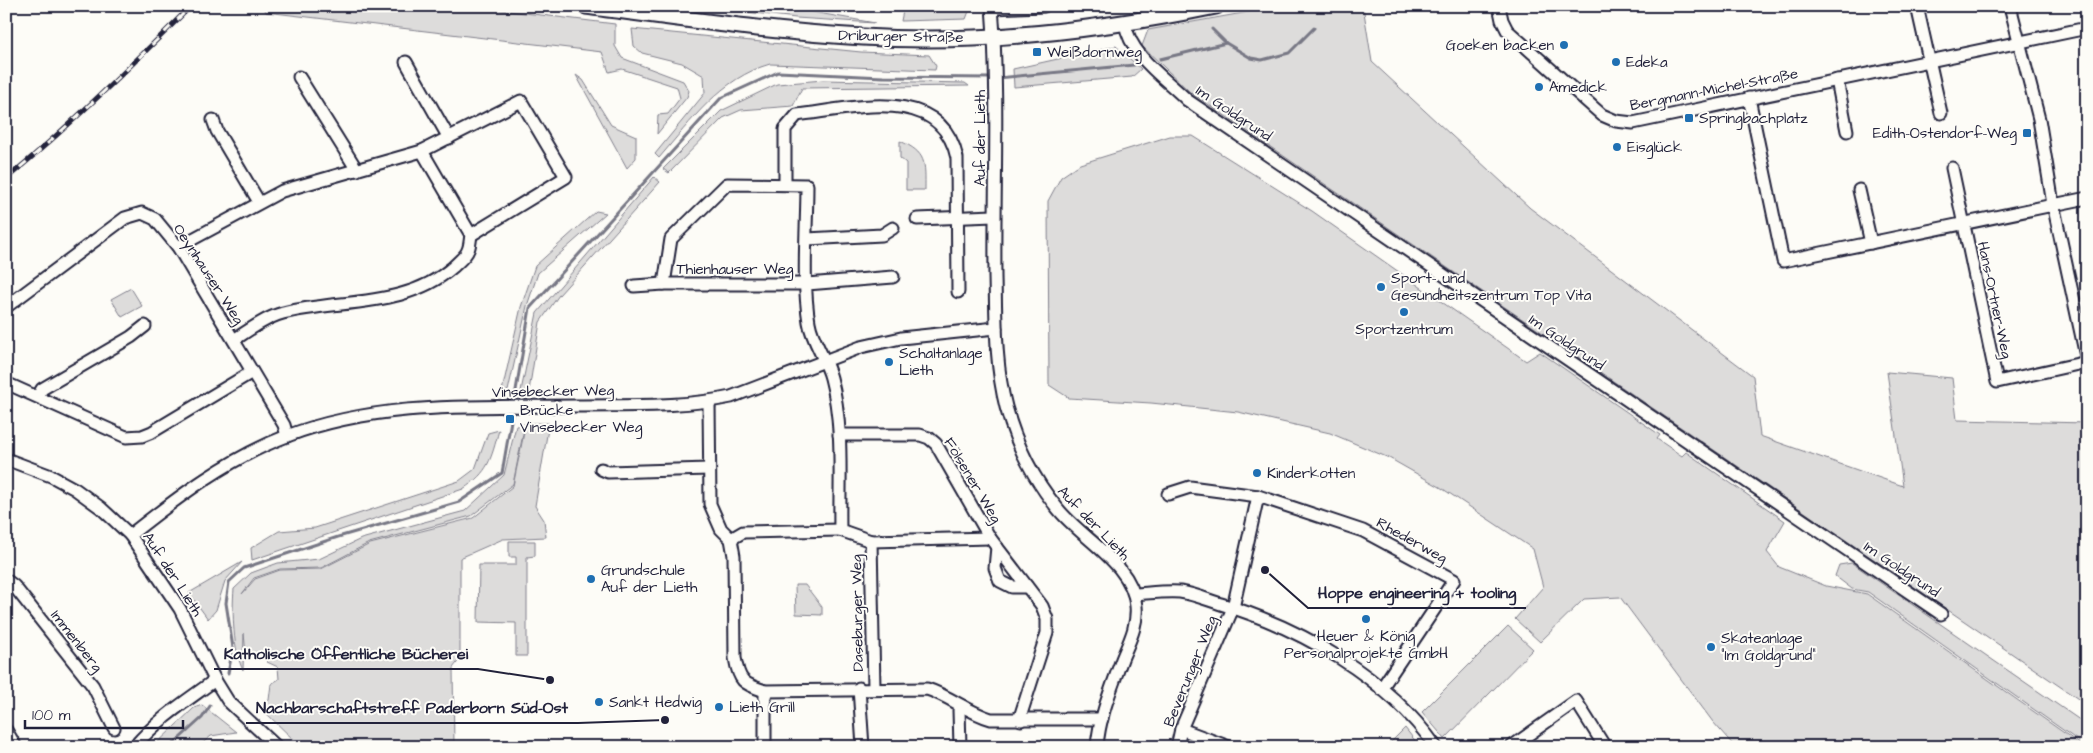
<svg xmlns="http://www.w3.org/2000/svg" width="2093" height="753" font-family="'Architects Daughter',sans-serif">
<style>
.green{fill:#dddcdb;stroke:#807f8b}
.lines{fill:none;stroke-linecap:round;stroke-linejoin:round}
.stream{stroke:#787885;stroke-width:3}
.street-casing{stroke:#22223b;stroke-width:15}
.secondary-casing{stroke:#22223b;stroke-width:19}
.street{stroke:#fdfcf7;stroke-width:11}
.secondary{stroke:#fdfcf7;stroke-width:15}
.rail-casing{stroke:#22223b;stroke-width:5}
.rail{stroke:#fdfcf7;stroke-width:3;stroke-dasharray:9;stroke-linecap:butt}
.poi-dot{fill:#1f6fb2;stroke:#fdfcf7;stroke-width:2}
.labels{text-anchor:middle;stroke-width:4;stroke-linejoin:round;paint-order:stroke}
.street-label{font-size:15px;fill:#22223b;stroke:#fdfcf7}
.poi-label{font-size:15px;fill:#22223b;stroke:#fdfcf7;text-anchor:start}
.leader{fill:none;stroke:#22223b;stroke-width:2}
.callout-dot{fill:#22223b;stroke:#fdfcf7;stroke-width:2}
.callout-label{font-size:16px;text-anchor:middle;font-weight:bold;fill:#22223b;stroke:#fdfcf7;stroke-width:4;stroke-linejoin:round;paint-order:stroke}
</style>
<rect width="100%" height="100%" fill="#fdfcf7"/>
<filter id="ink" filterUnits="userSpaceOnUse"><feTurbulence type="fractalNoise" baseFrequency=".02" numOctaves="2"/><feDisplacementMap in="SourceGraphic" scale="10" xChannelSelector="R" yChannelSelector="G"/><feConvolveMatrix kernelMatrix="1 2 1 2 8 2 1 2 1" color-interpolation-filters="sRGB"/></filter>
<g filter="url(#ink)">
<!-- green -->
<g class="green">
<polygon points="263,6 467,6 615,24 615,46 622,58 683,81 689,91 687,97 657,134 658,115 668,114 680,98 677,87 622,69 609,72 602,52 266,12"/>
<polygon points="697,6 778,6 875,23 796,18"/>
<polygon points="904,6 971,6 966,19 901,21"/>
<polygon points="1282,6 1363,6 1372,62 1530,208 1753,376 1760,436 1903,486 1887,372 1952,378 1957,420 2087,423 2087,705 1190,92 1142,46 1148,30"/>
<path d="M632,29L861,52L929,55L936,66L935,70L770,64C721,78 691,121 659,158L655,154L705,93L704,76L682,63L642,53L634,46Z"/>
<polygon points="1116,46 1141,69 1132,77 1014,87 1013,69"/>
<polygon points="576,75 583,80 611,125 636,136 636,158 627,168"/>
<polygon points="823,80 965,83 969,86 802,88 793,106 741,110 723,118 669,173 663,169 721,111 777,84"/>
<polygon points="1170,136 1193,136 1312,211 1526,361 1540,352 1660,435 1657,439 1682,456 1686,452 1785,521 1767,552 1779,567 1826,586 1867,594 2084,747 1735,747 1713,722 1620,597 1584,599 1540,642 1515,619 1543,587 1533,549 1440,487 1389,458 1330,433 1238,412 1151,403 1069,398 1049,385 1048,201 1061,177 1080,164"/>
<path d="M900,141C927,153 925,162 925,190H906V163L900,158Z"/>
<polygon points="654,177 660,182 559,295 540,322 529,391 521,391 537,313"/>
<polygon points="596,211 606,213 538,273 527,306 508,391 502,391 521,307 535,266"/>
<polygon points="131,288 142,306 122,317 111,299"/>
<path d="M526,423H549L535,506L544,520L546,537L503,539L460,558V659L453,668L454,747H301L262,709L269,700L271,684L279,679L278,667L267,662V655H246L244,633L243,670C233,651 232,611 234,589L251,573L278,563L319,559L361,539L465,511L504,475L516,426L525,424L513,484L471,516L369,543L321,568L280,569L254,578L242,594L255,579L280,570L321,569L370,544L473,518L513,486Z"/>
<path d="M499,430C491,459 489,472 463,489L252,560L251,548L279,531L315,528L459,481L475,469L488,433Z"/>
<polygon points="509,541 535,541 535,556 527,557 527,656 516,656 516,623 478,622 479,565 516,565 516,557 509,557"/>
<polygon points="242,562 225,581 216,610 208,619 189,593"/>
<polygon points="1852,563 2087,725 2087,747 1868,592 1852,589 1835,576 1839,565"/>
<polygon points="795,585 805,585 822,607 822,615 796,614"/>
<polygon points="1508,626 1533,649 1445,739 1422,712"/>
<polygon points="202,705 236,732 211,736 198,747 153,747 194,708"/>
<polygon points="1405,728 1420,747 1386,747"/>
</g>
<g class="lines">
<!-- stream -->
<g class="stream">
<polyline points="1212,29 1226,43 1251,58 1262,60 1289,53 1314,28"/>
<polyline points="1160,59 1226,43"/>
<polyline points="998,78 1134,65"/>
<polyline points="514,402 530,308 721,98 778,72 883,77 992,78"/>
<polyline points="228,673 233,648 226,603 229,582 244,568 338,537 459,502 502,473 513,409"/>
<polyline points="170,747 202,718 210,706"/>
</g>
<!-- street casing -->
<g class="street-casing">
<g id="street">
<path d="M992,6C999,96 994,186 995,276C996,320 995,365 1006,407C1016,444 1034,480 1058,509C1082,539 1133,564 1136,606C1138,625 1129,642 1122,659C1112,687 1099,717 1097,747"/>
<polyline points="1499,6 1502,20 1507,30 1602,115 1616,121 1633,123 2087,28"/>
<polyline points="1917,6 1941,113"/>
<polyline points="2010,6 2039,119 2053,204 2087,361"/>
<polyline points="993,8 1044,6"/>
<path d="M1125,23C1130,56 1165,78 1187,100L1941,614"/>
<polyline points="406,62 449,138"/>
<polyline points="299,77 357,170"/>
<polyline points="1837,80 1847,131"/>
<polyline points="1749,98 1783,261 2087,198"/>
<polyline points="213,120 217,131 259,202"/>
<polyline points="1952,168 1997,382 2087,362"/>
<path d="M785,184V129L797,115C851,109 941,83 957,158L958,292"/>
<polyline points="1859,190 1871,243"/>
<polyline points="917,219 994,216"/>
<polyline points="807,239 882,235 893,228"/>
<polyline points="178,247 282,191 422,151 521,101 566,177 471,235"/>
<polyline points="634,286 664,284"/>
<polyline points="6,307 125,218 142,213 155,219 178,247 284,425 287,436"/>
<path d="M234,340C249,330 265,318 283,313C340,299 407,308 453,267C458,262 466,256 468,250C470,246 470,240 471,235L422,151"/>
<polyline points="6,383 126,437 142,436 152,432 252,372"/>
<polyline points="38,396 42,389 131,337 145,326"/>
<path d="M709,402L710,504L721,529L731,539L734,556L735,658C739,681 743,684 765,691L927,689C950,696 967,712 991,719H1102"/>
<polyline points="839,435 920,435 929,438 936,444 990,538 1042,606 1047,619 1047,633 1021,714 1021,720"/>
<polyline points="6,459 51,476 75,489 101,508 130,535 180,609 215,680 228,701 277,747"/>
<polyline points="601,469 608,472 709,469"/>
<polyline points="1168,494 1190,487 1258,496"/>
<path d="M130,535C178,497 229,458 287,436C379,401 479,407 576,406C628,405 680,408 731,397L861,347L901,338L996,328"/>
<polyline points="731,539 743,532 840,530"/>
<polyline points="871,541 990,538"/>
<polyline points="997,547 995,568 1000,581 1012,587 1027,587"/>
<polyline points="6,580 14,586 93,686 114,728"/>
<path d="M1135,594C1150,593 1165,591 1180,592C1194,594 1208,600 1221,604C1301,628 1387,677 1436,747"/>
<polyline points="859,688 863,747"/>
<path d="M874,688L871,541L840,530C839,480 844,427 831,378C826,359 812,341 809,322C802,280 807,227 807,185L727,184L671,239L664,284H807L893,277"/>
<polyline points="765,691 765,747"/>
<polyline points="1181,729 1229,747"/>
<polyline points="6,730 16,747"/>
<path d="M134,747C159,718 185,702 215,680"/>
<polyline points="960,747 959,710 962,706"/>
<polyline points="1177,747 1181,729 1233,608 1258,496 1363,531 1454,580 1381,689"/>
<polyline points="1511,747 1576,701 1605,747"/>
</g>
</g>
<!-- secondary casing -->
<g class="secondary-casing">
<path id="secondary" d="M586,6C678,18 771,32 863,37C981,45 1100,30 1216,6"/>
</g>
<!-- street -->
<use href="#street" class="street"/>
<!-- secondary -->
<use href="#secondary" class="secondary"/>
<!-- rail casing -->
<g class="rail-casing">
<path id="rail" d="M6,179C71,125 131,66 191,6"/>
</g>
<!-- rail -->
<use href="#rail" class="rail"/>
</g>
</g>
<!-- markers -->
<g class="poi-dot">
<circle cx="1564" cy="45" r="5"/>
<rect x="1032" y="47" width="10" height="10" rx="2.5"/>
<circle cx="1616" cy="62" r="5"/>
<circle cx="1539" cy="87" r="5"/>
<rect x="1684" y="113" width="10" height="10" rx="2.5"/>
<rect x="2022" y="128" width="10" height="10" rx="2.5"/>
<circle cx="1617" cy="147" r="5"/>
<circle cx="1381" cy="287" r="5"/>
<circle cx="1404" cy="312" r="5"/>
<circle cx="889" cy="362" r="5"/>
<rect x="505" y="414" width="10" height="10" rx="2.5"/>
<circle cx="1257" cy="473" r="5"/>
<circle cx="591" cy="579" r="5"/>
<circle cx="1366" cy="619" r="5"/>
<circle cx="1711" cy="647" r="5"/>
<circle cx="599" cy="702" r="5"/>
<circle cx="719" cy="707" r="5"/>
</g>
<g class="labels">
<!-- street labels -->
<g class="street-label">
<text transform="translate(901 36) rotate(1)" y="5">Driburger Straße</text>
<text transform="translate(1714 89) rotate(-11)" y="5">Bergmann-Michel-Straße</text>
<text transform="translate(1234 113) rotate(34)" y="5">Im Goldgrund</text>
<text transform="translate(980 138) rotate(-90)" y="5">Auf der Lieth</text>
<text x="735" y="274">Thienhauser Weg</text>
<text transform="translate(209 274) rotate(57)" y="5">Oeynhauser Weg</text>
<text transform="translate(1995 300) rotate(78)" y="5">Hans-Ortner-Weg</text>
<text transform="translate(1567 342) rotate(34)" y="5">Im Goldgrund</text>
<text transform="translate(553 391) rotate(-1)" y="5">Vinsebecker Weg</text>
<text transform="translate(973 480) rotate(59)" y="5">Fölsener Weg</text>
<text transform="translate(1094 523) rotate(46)" y="5">Auf der Lieth</text>
<text transform="translate(1412 540) rotate(29)" y="5">Rhederweg</text>
<text transform="translate(1902 569) rotate(34)" y="5">Im Goldgrund</text>
<text transform="translate(173 574) rotate(57)" y="5">Auf der Lieth</text>
<text transform="translate(857 613) rotate(-91)" y="5">Daseburger Weg</text>
<text transform="translate(77 641) rotate(52)" y="5">Immenberg</text>
<text transform="translate(1190 671) rotate(-68)" y="5">Beverunger Weg</text>
</g>
<!-- poi labels -->
<g class="poi-label">
<text x="1554" y="50" text-anchor="end">Goeken backen</text>
<text x="1047" y="57">Weißdornweg</text>
<text x="1626" y="67">Edeka</text>
<text x="1549" y="92">Amedick</text>
<text x="1699" y="123">Springbachplatz</text>
<text x="2017" y="138" text-anchor="end">Edith-Ostendorf-Weg</text>
<text x="1627" y="152">Eisglück</text>
<text x="1391" y="283">Sport- und<tspan x="1391" dy="17">Gesundheitszentrum Top Vita</tspan></text>
<text x="1404" y="334" text-anchor="middle">Sportzentrum</text>
<text x="899" y="358">Schaltanlage<tspan x="899" dy="17">Lieth</tspan></text>
<text x="520" y="415">Brücke<tspan x="520" dy="17">Vinsebecker Weg</tspan></text>
<text x="1267" y="478">Kinderkotten</text>
<text x="601" y="575">Grundschule<tspan x="601" dy="17">Auf der Lieth</tspan></text>
<text x="1366" y="641" text-anchor="middle">Heuer &amp; König<tspan x="1366" dy="17">Personalprojekte GmbH</tspan></text>
<text x="1721" y="643">Skateanlage<tspan x="1721" dy="17">"Im Goldgrund"</tspan></text>
<text x="609" y="707">Sankt Hedwig</text>
<text x="729" y="712">Lieth Grill</text>
</g>
</g>
<!-- callouts -->
<path class="leader" d="M1265 570L1308 608H1526M550 680L478 669H214M665 720L578 723H246"/>
<g class="callout-dot">
<circle cx="1265" cy="570" r="5"/>
<circle cx="550" cy="680" r="5"/>
<circle cx="665" cy="720" r="5"/>
</g>
<g class="callout-label">
<text x="1417" y="598">Hoppe engineering + tooling</text>
<text x="346" y="659">Katholische Öffentliche Bücherei</text>
<text x="412" y="713">Nachbarschaftstreff Paderborn Süd-Ost</text>
</g>
<!-- margin -->
<rect width="2093" height="753" fill="none" stroke="#fdfcf7" stroke-width="25"/>
<rect x="12" y="12" width="2068" height="728" fill="none" stroke="#22223b" stroke-width="2" filter="url(#ink)"/>
<!-- scale -->
<path d="M25 720v8h158v-8" fill="none" stroke="#22223b" stroke-width="2.5"/>
<text x="32" y="720" font-size="15" fill="#22223b" stroke="#fdfcf7" stroke-width="4" paint-order="stroke">100 m</text>
</svg>
